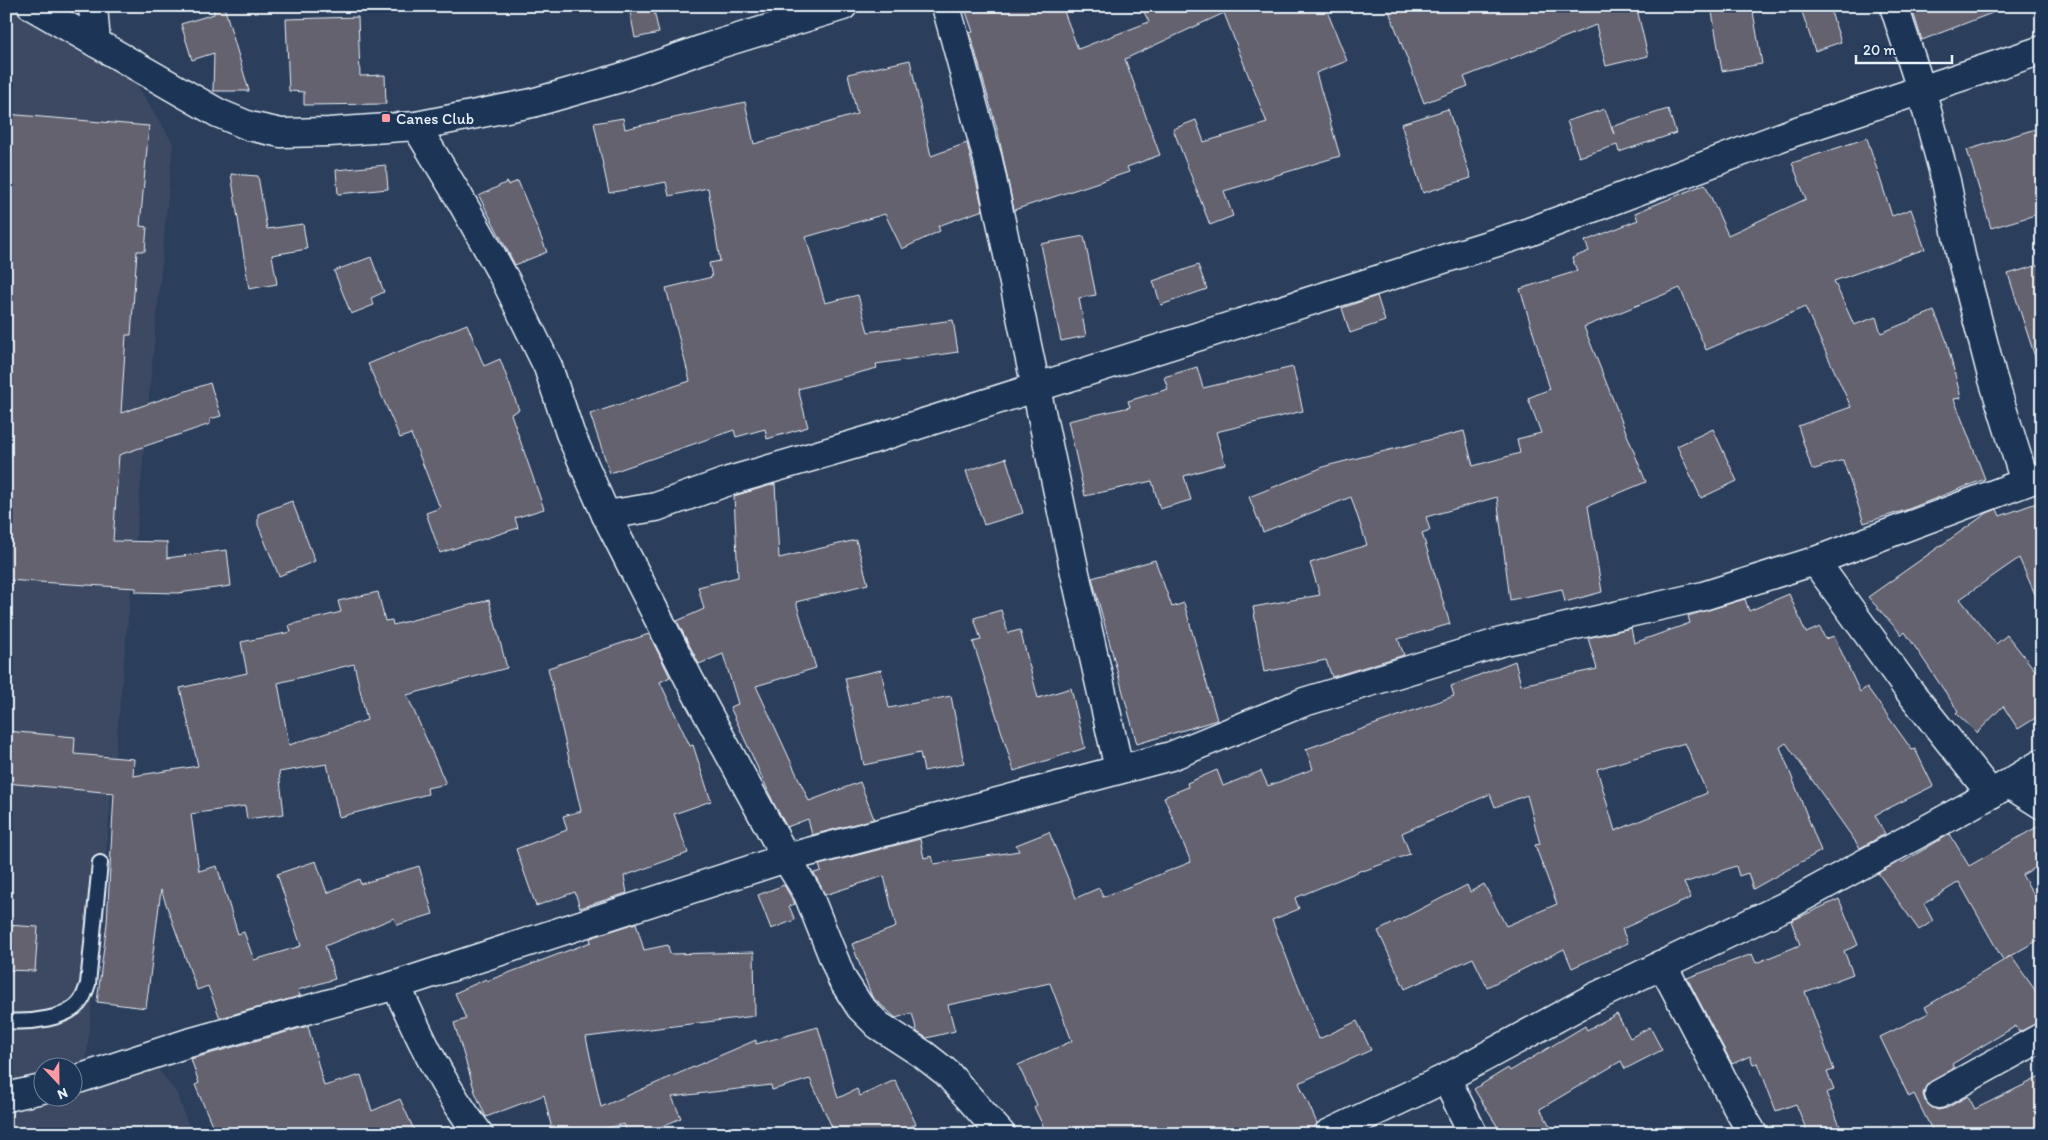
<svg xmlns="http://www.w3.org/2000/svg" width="2048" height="1140" font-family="Itim,sans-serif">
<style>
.built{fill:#3c4962;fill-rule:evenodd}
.building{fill:#656270;stroke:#e8f1f8;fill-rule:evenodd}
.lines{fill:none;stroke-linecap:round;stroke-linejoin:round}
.lane-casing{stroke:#e8f1f8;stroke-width:18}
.street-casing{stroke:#e8f1f8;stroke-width:31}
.lane{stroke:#1d3557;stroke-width:14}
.street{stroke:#1d3557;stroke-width:28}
.poi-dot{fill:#ff9aa2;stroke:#1d3557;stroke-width:2}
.labels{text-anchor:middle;stroke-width:4;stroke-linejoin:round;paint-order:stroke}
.poi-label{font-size:16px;fill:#e8f1f8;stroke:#1d3557;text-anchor:start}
</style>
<rect width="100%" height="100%" fill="#2b3e5c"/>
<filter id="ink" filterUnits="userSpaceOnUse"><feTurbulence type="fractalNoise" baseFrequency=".02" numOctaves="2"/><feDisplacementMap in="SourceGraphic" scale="10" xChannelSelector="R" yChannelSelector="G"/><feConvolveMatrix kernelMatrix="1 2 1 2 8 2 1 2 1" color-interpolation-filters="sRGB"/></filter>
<g filter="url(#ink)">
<!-- built -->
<path class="built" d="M6,6H88L173,143L85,1074L159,1070L178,1095L191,1134H6ZM42,1068H72V1098H42Z"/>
<!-- building -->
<g class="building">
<polygon points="214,6 224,6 249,91 213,91 214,53 192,60 181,24 214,14"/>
<polygon points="629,6 653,6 659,33 635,38"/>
<polygon points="964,6 1062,6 1078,49 1149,22 1141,6 1325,6 1347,61 1316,73 1340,156 1224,191 1233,216 1210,225 1173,129 1196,120 1204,142 1267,123 1224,13 1125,59 1160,155 1127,167 1129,172 1014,210 998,133 970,33 973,32"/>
<polygon points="1387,6 1639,6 1637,9 1648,56 1606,66 1596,25 1464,77 1468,86 1424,103"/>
<polygon points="1711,6 1752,6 1762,64 1722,71"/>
<polygon points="1800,6 1829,6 1841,42 1815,51"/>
<polygon points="1911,6 2005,6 2005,8 1922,40"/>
<polygon points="358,17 360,76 385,75 386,104 304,105 304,92 289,91 286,19"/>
<polygon points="910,60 931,156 967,143 983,210 938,226 940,231 902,249 885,214 806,237 825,303 858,295 868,332 953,320 958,352 876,364 877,368 798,389 808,427 767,439 765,429 736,437 734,430 610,473 590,414 690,381 666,288 712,277 709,263 720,261 708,188 669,196 666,182 609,193 594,123 623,118 625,129 745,102 754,144 857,114 848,74"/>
<polygon points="1448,109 1471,178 1423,193 1401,124"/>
<polygon points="1605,109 1614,134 1611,127 1668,109 1676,133 1619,152 1617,145 1579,157 1567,121"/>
<polygon points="6,114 149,126 140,226 147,227 145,251 137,251 131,335 126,335 121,413 210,383 221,416 210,419 210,424 119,455 113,541 167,542 167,558 227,550 231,586 178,593 136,592 136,588 6,580"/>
<polygon points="2042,127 2042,213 1991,228 1967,150"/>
<polygon points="1867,138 1892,216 1911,209 1925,249 1834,281 1854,325 1876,317 1881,333 1934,311 1946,339 1961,398 1954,399 1985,479 1906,510 1864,523 1843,460 1812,470 1798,426 1851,407 1805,307 1706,350 1680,288 1584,327 1646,482 1588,506 1602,592 1565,602 1562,589 1510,600 1497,497 1426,517 1430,530 1422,533 1450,624 1398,639 1404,655 1332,677 1326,660 1264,672 1253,607 1320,595 1310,563 1367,545 1351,497 1263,532 1249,497 1326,466 1464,431 1473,466 1520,453 1517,439 1541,433 1528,398 1550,389 1520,289 1577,271 1572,258 1589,251 1585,241 1638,220 1635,213 1705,184 1728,235 1806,199 1792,163"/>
<polygon points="386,165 388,189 338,194 336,170"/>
<polygon points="231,174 258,176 267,229 303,224 307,249 272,255 277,284 249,289"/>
<polygon points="518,181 547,252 515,265 479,196 507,182 508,185"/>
<polygon points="1084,236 1096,295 1079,298 1086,336 1061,341 1041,244"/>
<polygon points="371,257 384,292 371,298 374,305 351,314 334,271"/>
<polygon points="2042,264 2042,362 2037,363 2008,274"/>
<polygon points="1198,265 1207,289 1161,305 1153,281"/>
<polygon points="1377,296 1385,321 1350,333 1342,308"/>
<polygon points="467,324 484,366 500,359 519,410 511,414 544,509 515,518 518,528 440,553 426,513 440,508 411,434 400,438 368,364"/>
<polygon points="1197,367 1203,388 1293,367 1303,411 1216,432 1225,464 1184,476 1191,500 1160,509 1152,481 1085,496 1068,421 1130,407 1128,401 1168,389 1164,377"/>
<polygon points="1713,429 1737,481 1701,498 1677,446"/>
<polygon points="1006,458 1023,513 984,525 966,471"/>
<polygon points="775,484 779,558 856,540 868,584 796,602 816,668 756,686 809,801 860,782 874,819 812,835 808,819 787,827 775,806 730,707 738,704 723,654 699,664 677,621 704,609 698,587 738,577 734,496"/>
<polygon points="292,501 315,561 279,576 258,525 258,514"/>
<polygon points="2042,501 2042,610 2019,558 1960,599 1996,644 2007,635 2042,679 2042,714 2018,729 2003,706 1977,733 1956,713 1958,711 1905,632 1902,635 1868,597 1987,513 1997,509 2000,516"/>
<polygon points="1155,560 1172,607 1184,603 1217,720 1137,744 1092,578"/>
<path d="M378,592L385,621L392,620L393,625L489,600L507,668L407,695L446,784L427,788L428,794L339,817L327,764L279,772L284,814L247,819L245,806L191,814L199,871L217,866L238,934L244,932L254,960L301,946L277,874L316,861L327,893L359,879L361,884L419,866L433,914L397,925L394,918L325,946L335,979L298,990L300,996L220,1018L208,986L197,990L161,890L146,1008L97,1002L107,923L114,793L6,783V731L75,737L74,754L134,759L133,776L198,766L180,688L247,673L241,642L291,632L289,625L341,612L338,601ZM354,664L367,720L289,745L278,683Z"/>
<path d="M1789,594L1806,633L1820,627L1825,639L1834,636L1860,692L1867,687L1912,750L1915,749L1933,786L1875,815L1885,834L1860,848L1786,743L1780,747L1821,851L1753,889L1748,873L1739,876L1736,866L1684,883L1691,898L1622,929L1628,943L1572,968L1564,949L1487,987L1473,958L1405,989L1378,931L1467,885L1470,892L1484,884L1506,926L1557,904L1535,845L1540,844L1527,795L1495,807L1490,794L1402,833L1410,854L1363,871L1362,870L1295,898L1299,909L1272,920L1319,1039L1357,1021L1371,1050L1299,1083L1317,1123L1313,1134H1047L1034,1107L1037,1105L1018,1065L1072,1041L1050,983L948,1005L955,1031L927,1038L917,1032L912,1013L896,1018L872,997L852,944L896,927L884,876L825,895L814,873L821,871L819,865L920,839L924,858L932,856L934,864L1019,851L1016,845L1049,832L1076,898L1099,888L1103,897L1191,862L1164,797L1188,787L1187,783L1217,770L1223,786L1261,771L1268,786L1313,769L1306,749L1454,696L1451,686L1515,661L1521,685L1597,669L1588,638L1631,628L1634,643L1690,623L1688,616L1745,599L1749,611ZM1685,743L1707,793L1615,831L1597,769Z"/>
<polygon points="1001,610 1008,633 1020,630 1038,698 1071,688 1085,748 1014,771 973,642 981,640 974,618"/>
<polygon points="649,634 670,677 660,682 690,746 693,745 711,801 674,814 688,853 624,876 627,893 580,908 575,892 536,906 516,849 567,830 563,816 581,811 548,668"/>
<polygon points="881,670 889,708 951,696 964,763 924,771 920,753 864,765 845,678"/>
<polygon points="2042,824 2042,864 2022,875 2042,908 2042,938 2003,960 1959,882 1924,904 1933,921 1919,930 1878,873 1900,861 1901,863 1950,834 1969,866"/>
<polygon points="784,885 795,904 789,906 795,920 771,929 758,895"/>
<polygon points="1839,899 1858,945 1844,951 1853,974 1805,992 1834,1070 1827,1072 1834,1090 1826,1093 1840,1126 1821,1134 1808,1134 1796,1104 1776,1111 1758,1063 1753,1064 1750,1056 1732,1064 1687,978 1752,954 1756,963 1800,945 1791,921"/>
<polygon points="636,923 644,950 668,945 670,954 754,952 755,1016 586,1037 601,1107 756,1040 756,1044 818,1027 838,1098 857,1089 860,1096 895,1080 916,1124 896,1134 835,1134 810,1079 772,1090 771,1085 672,1097 681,1118 645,1134 628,1134 624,1124 580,1134 553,1134 544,1095 486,1117 475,1092 454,1023 466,1019 455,993 486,979 487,981 591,942 590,938"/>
<polygon points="6,925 38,927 35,971 6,970"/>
<polygon points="2011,956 2042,1000 2042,1021 2019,1032 2016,1026 1952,1064 1954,1068 1926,1086 1923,1094 1925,1101 1931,1107 1938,1110 1947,1108 1968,1096 1975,1109 2042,1076 2042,1134 1923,1134 1932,1130 1914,1094 1909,1097 1880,1037 1929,1013 1925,1007"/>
<polygon points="1617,1014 1630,1038 1650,1027 1662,1050 1625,1069 1621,1061 1540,1109 1555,1134 1502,1134 1474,1089 1508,1068 1510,1071 1585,1026 1587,1030"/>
<polygon points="308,1026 324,1086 361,1075 372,1111 400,1099 416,1134 216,1134 195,1085 199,1083 191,1059"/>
</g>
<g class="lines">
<!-- lane casing -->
<g class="lane-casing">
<path id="lane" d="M6,1021C27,1023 70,1020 82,999C85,994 86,989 88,984L100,863"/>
</g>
<!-- street casing -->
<g class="street-casing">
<g id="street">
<polyline points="32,6 218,113 249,126 281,133 329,132 416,126 532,103 620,78 709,47 843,6"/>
<polyline points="93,6 96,43"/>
<polyline points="946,6 988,160 1075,573 1119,769"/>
<polyline points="1894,6 1921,89 1946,181 1961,256 1992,376 2025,482"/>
<polyline points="416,126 459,197 506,281 548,367 570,433 606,515 691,683 786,858 808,894 842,979 860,1007 878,1025 924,1055 947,1073 1001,1134"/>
<polyline points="606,515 656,507 729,481 873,439 1529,232 1794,132 2042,50"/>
<polyline points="1815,561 1907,688 1991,794"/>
<polyline points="2009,784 2042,805"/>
<polyline points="1662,964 1737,1107 1753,1134"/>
<path d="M396,985C421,1040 442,1086 479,1134"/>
<polyline points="1446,1078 1473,1134"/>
<polyline points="72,1081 185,1044 396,985 786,858 1171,756 1304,702 1501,642 1703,596 1815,561 2042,476"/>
<polyline points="1939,1094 2042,1037"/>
<polyline points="6,1097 42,1089"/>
<polyline points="1328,1134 1446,1078 1593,998 1792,903 1991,794 2042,763"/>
</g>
</g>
<!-- lane -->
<use href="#lane" class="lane"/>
<!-- street -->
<use href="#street" class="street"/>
</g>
</g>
<!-- markers -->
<rect class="poi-dot" x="381" y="113" width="10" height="10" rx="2.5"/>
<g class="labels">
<!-- poi labels -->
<g class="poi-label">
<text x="396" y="124">Canes Club</text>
</g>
</g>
<!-- margin -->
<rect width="2048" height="1140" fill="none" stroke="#1d3557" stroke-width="25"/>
<rect x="12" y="12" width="2023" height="1115" fill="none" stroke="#e8f1f8" stroke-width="2" filter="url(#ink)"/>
<!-- north arrow -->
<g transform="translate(58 1082) rotate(158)"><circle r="24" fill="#1d3557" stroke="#6e8097"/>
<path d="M0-4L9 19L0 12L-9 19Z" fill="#ff9aa2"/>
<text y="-8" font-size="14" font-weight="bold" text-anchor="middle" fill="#e8f1f8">N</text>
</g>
<!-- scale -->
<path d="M1856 55v8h96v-8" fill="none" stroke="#e8f1f8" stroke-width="2.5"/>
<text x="1863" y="55" font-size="15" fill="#e8f1f8" stroke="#1d3557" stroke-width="4" paint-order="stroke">20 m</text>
</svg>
